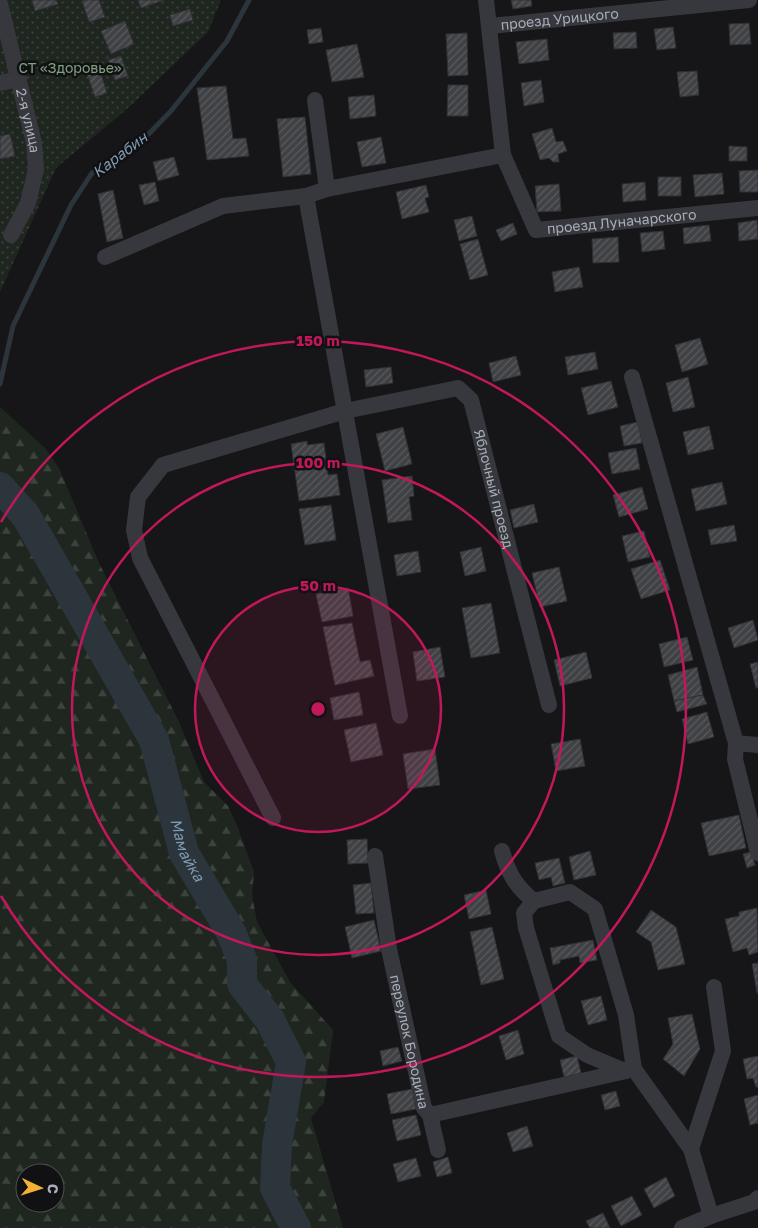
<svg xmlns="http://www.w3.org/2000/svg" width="758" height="1228" font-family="'Golos Text',sans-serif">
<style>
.grass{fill:url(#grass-dots)}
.forest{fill:url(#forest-firs);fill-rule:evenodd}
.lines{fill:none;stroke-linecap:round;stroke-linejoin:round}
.stream{stroke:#2c353c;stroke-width:5}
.river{stroke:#2c353c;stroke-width:30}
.building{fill:url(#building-hatch);stroke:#303034}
.minor{stroke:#37383d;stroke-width:16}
.ring{fill:none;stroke:#c2185b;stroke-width:2.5}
.labels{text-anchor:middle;stroke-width:5;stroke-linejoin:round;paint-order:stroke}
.street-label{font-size:14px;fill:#a8adb8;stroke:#111113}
.park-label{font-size:14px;fill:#7fa381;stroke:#111113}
.water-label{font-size:15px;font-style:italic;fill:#7f9bb3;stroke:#111113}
.centre{fill:#c2185b;stroke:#111113;stroke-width:2.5}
.ring-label{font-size:15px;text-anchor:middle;font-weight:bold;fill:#c2185b;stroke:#111113;stroke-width:5;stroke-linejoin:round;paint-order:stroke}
</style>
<defs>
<pattern id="grass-dots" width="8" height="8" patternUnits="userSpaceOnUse" patternTransform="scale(1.25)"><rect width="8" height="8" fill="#1e261f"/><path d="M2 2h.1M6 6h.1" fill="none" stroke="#3c433d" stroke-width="1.8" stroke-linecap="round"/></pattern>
<pattern id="forest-firs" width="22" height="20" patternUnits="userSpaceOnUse" patternTransform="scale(1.25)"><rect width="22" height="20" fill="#1e261f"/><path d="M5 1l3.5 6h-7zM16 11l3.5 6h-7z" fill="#3c433d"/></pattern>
<pattern id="building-hatch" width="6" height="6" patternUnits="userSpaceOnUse" patternTransform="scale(1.25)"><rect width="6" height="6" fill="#404145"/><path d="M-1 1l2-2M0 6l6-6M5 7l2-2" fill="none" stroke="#595a5e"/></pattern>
</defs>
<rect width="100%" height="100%" fill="#161618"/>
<!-- grass -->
<polygon class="grass" points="0,0 221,0 208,32 127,109 56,168 0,292"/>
<!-- forest -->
<path class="forest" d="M0,407L46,449L59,468L99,563L179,722L204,782L228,806L238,828L254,872L252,895L257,922L290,982L333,1030L324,1102L311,1118L343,1228H0ZM25,1173H55V1203H25Z"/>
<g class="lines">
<!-- stream -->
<polyline class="stream" points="0,384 13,326 71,205 92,173 135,148 171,111 227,41 249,0"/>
<!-- river -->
<path class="river" id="s1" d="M0,487L26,516L154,740L184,853L232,934L242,960V984L270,1020L291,1062L277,1145L275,1188L296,1228"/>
</g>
<!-- building -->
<g class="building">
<polygon points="32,0 56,0 58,4 35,11"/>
<polygon points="85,0 99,0 105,17 89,22 82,1"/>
<polygon points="138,0 164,0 141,8"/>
<polygon points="511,0 531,0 532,6 513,9"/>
<polygon points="190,9 193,20 173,26 170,15"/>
<polygon points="125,21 134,44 111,54 101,31"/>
<polygon points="749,23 751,44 730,45 729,24"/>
<polygon points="673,27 676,48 657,50 654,29"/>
<polygon points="321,28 323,42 309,44 307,30"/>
<polygon points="636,32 637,48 614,49 613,33"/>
<polygon points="467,33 468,75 448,76 446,34"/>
<polygon points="547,39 549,60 519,64 516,42"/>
<polygon points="357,44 364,77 332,82 326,50"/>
<polygon points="121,56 128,76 115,80 108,60"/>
<polygon points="97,61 107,93 95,97 84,65"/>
<polygon points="697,71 699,95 680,97 677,72"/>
<polygon points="541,80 544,102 524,106 521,83"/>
<polygon points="448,85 468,85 468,116 447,116"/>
<polygon points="226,86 233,139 246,138 249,156 207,160 197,88"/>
<polygon points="374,95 376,116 350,119 348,97"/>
<polygon points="305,117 311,174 283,177 277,119"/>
<polygon points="552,128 556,142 563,141 567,151 558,154 559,162 553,162 549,158 540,160 532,134"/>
<polygon points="10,134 15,156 0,159 0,136"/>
<polygon points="381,137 386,163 362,167 357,142"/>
<polygon points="729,146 747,147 747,161 729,161"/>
<polygon points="174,157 179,175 158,181 153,162"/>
<polygon points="758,170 758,192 740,192 739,171"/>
<polygon points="722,173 724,194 695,197 693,175"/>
<rect x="658" y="177" width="23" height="19"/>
<polygon points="155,182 159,201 144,205 139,185"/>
<polygon points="645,182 646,200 623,202 622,184"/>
<polygon points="559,184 561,211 537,212 535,186"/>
<polygon points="426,185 429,197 425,198 429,212 402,219 396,192"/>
<polygon points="113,190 123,238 107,242 98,194"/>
<polygon points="472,216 477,236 459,241 454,220"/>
<polygon points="757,220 758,239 739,241 738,223"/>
<polygon points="513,223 517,234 501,241 496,230"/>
<polygon points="709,225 711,241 684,244 683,228"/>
<polygon points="663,231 665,249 642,252 640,233"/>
<polygon points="618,237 619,262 593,263 592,239"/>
<polygon points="478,239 488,275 470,280 460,244"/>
<polygon points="579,267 583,287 555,292 552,272"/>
<polygon points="700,338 708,364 682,372 675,345"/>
<polygon points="595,352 598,369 568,375 565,357"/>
<polygon points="516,356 521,375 493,382 489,363"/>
<polygon points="391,367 393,383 366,387 364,370"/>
<polygon points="688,377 695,407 673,412 666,383"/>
<polygon points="611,381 618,407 588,415 581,388"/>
<polygon points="638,422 642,443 624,446 620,426"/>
<polygon points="709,426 714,449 688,455 683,432"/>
<polygon points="403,427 412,464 385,471 376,434"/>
<polygon points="307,441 307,445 324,443 328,475 337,474 340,495 299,501 291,444"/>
<polygon points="636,448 640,469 612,474 608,453"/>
<polygon points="412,476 414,496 409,497 412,520 388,523 382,480"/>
<polygon points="722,482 727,504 696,511 691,489"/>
<polygon points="642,487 648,509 619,517 613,495"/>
<polygon points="534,504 538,522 514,528 510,510"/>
<polygon points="331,505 336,540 305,545 299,509"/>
<polygon points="734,525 737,541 711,545 708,530"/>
<polygon points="644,531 650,557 628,562 622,536"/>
<polygon points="481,547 486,571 465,576 460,552"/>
<polygon points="418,551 421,572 397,576 394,555"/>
<polygon points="660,560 670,590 641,599 631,569"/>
<polygon points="559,567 567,601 540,607 532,573"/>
<polygon points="348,588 353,616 322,622 316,594"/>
<polygon points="491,603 500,653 471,658 462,608"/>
<polygon points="753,620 758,640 734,648 728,628"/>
<polygon points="352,623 360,662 370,660 374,676 335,685 323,627"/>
<polygon points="687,637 693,660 664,667 659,644"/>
<polygon points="440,647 445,677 417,681 413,652"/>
<polygon points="586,652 592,678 560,686 554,660"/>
<polygon points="758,662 758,688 756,688 750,664"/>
<polygon points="697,667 703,695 674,701 668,675"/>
<polygon points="359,692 363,715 334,720 330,698"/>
<polygon points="703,695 707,704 677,712 674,701"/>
<polygon points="707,712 714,737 688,744 682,719"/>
<polygon points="376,723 383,755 351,762 344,730"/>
<polygon points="580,739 585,766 556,771 551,744"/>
<polygon points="435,749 440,785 408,789 403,754"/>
<polygon points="739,815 746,848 709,856 701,823"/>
<polygon points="367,839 368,863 348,864 347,840"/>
<polygon points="590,851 596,875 574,880 569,857"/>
<polygon points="751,852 755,865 747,868 743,854"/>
<polygon points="559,858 565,883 553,886 551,877 539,880 535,863"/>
<polygon points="371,883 374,913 356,914 353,885"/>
<polygon points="486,890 491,914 469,919 464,895"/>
<polygon points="757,908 758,952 749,955 747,948 733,952 725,919 739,916 739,912"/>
<polygon points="651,910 676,927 685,964 658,970 651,942 636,932"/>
<polygon points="374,920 381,951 352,958 345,927"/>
<polygon points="492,927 504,979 481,985 470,932"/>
<polygon points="593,940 597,960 580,963 579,956 560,960 560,963 553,965 550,948"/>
<polygon points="758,963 758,993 757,993 752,964"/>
<polygon points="601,996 607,1020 588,1025 581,1001"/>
<polygon points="692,1014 700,1049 684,1076 663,1059 673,1044 668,1018"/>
<polygon points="518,1030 524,1054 506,1060 499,1036"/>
<polygon points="398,1047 402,1061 383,1066 380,1051"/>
<polygon points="577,1056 581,1073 564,1077 560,1060"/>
<polygon points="758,1056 758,1087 756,1087 753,1078 747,1079 743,1059"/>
<polygon points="412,1089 416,1109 391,1114 387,1094"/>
<polygon points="616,1091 620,1106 605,1110 601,1095"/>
<polygon points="758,1095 758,1123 750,1125 744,1099"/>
<polygon points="416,1115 421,1135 397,1141 392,1120"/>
<polygon points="527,1126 533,1146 513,1152 507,1133"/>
<polygon points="448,1157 452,1173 437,1177 433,1162"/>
<polygon points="416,1158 421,1176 398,1182 393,1164"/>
<polygon points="666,1177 675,1196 654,1208 644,1189"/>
<polygon points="632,1196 642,1215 621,1226 611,1206"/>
<polygon points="603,1213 610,1228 590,1228 586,1221"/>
</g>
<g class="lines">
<!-- minor -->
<g class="minor">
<path id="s2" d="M486,0L503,155L536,230L758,208"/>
<path id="s3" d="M0,4L34,143L36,169L28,203L11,235"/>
<path id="s4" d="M490,26L749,0"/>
<polyline points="0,83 19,79"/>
<polyline points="315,100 327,189"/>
<polyline points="105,257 223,206 306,196"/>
<polyline points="632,377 736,743 758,745"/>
<polyline points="400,716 306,196 327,189 503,155"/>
<polyline points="736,743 735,759 758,853"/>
<path id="s5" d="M273,818L140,558L134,530L138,497L163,465L345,411L458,388L471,400L549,705"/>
<path d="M502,851C508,873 516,887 534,901"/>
<path id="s6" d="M375,856L389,949L424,1108L430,1115L626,1071"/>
<polyline points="625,1071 587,1055 559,1036 526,928 524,913 534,901 570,892 595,909 626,1015 634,1069 691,1149 711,1216"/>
<polyline points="430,1115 438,1150"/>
<polyline points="691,1149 723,1051 714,987"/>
<polyline points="682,1228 711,1216 754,1202 758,1198"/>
</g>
</g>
<!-- distance rings -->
<circle cx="318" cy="709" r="123" fill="#c2185b" fill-opacity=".12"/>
<g class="ring">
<circle cx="318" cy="709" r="123"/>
<circle cx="318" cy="709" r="246"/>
<path d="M1 522A368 368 0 1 1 1 896"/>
</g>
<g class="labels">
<!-- street labels -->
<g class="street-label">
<text dy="5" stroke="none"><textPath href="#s4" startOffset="70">проезд Урицкого</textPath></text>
<text dy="5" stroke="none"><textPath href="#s3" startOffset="120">2-я улица</textPath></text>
<text dy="5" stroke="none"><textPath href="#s2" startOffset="324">проезд Луначарского</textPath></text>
<text dy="5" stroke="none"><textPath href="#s5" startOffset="809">Яблочный проезд</textPath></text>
<text dy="5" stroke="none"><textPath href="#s6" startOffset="189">переулок Бородина</textPath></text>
</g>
<!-- park labels -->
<g class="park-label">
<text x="70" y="73">СТ «Здоровье»</text>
</g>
<!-- water labels -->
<g class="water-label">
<text transform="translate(120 155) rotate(-37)" y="5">Карабин</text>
<text dy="5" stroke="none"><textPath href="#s1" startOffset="412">Мамайка</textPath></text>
</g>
</g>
<circle cx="318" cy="709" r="8" class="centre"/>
<g class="ring-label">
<text x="318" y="346">150 m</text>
<text x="318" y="468">100 m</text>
<text x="318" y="591">50 m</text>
</g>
<!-- north arrow -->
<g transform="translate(40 1188) rotate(94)"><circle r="24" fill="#111113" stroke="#4d4f55"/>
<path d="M0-4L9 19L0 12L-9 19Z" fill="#f2b134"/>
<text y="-8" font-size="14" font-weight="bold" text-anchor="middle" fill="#a8adb8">С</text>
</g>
</svg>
